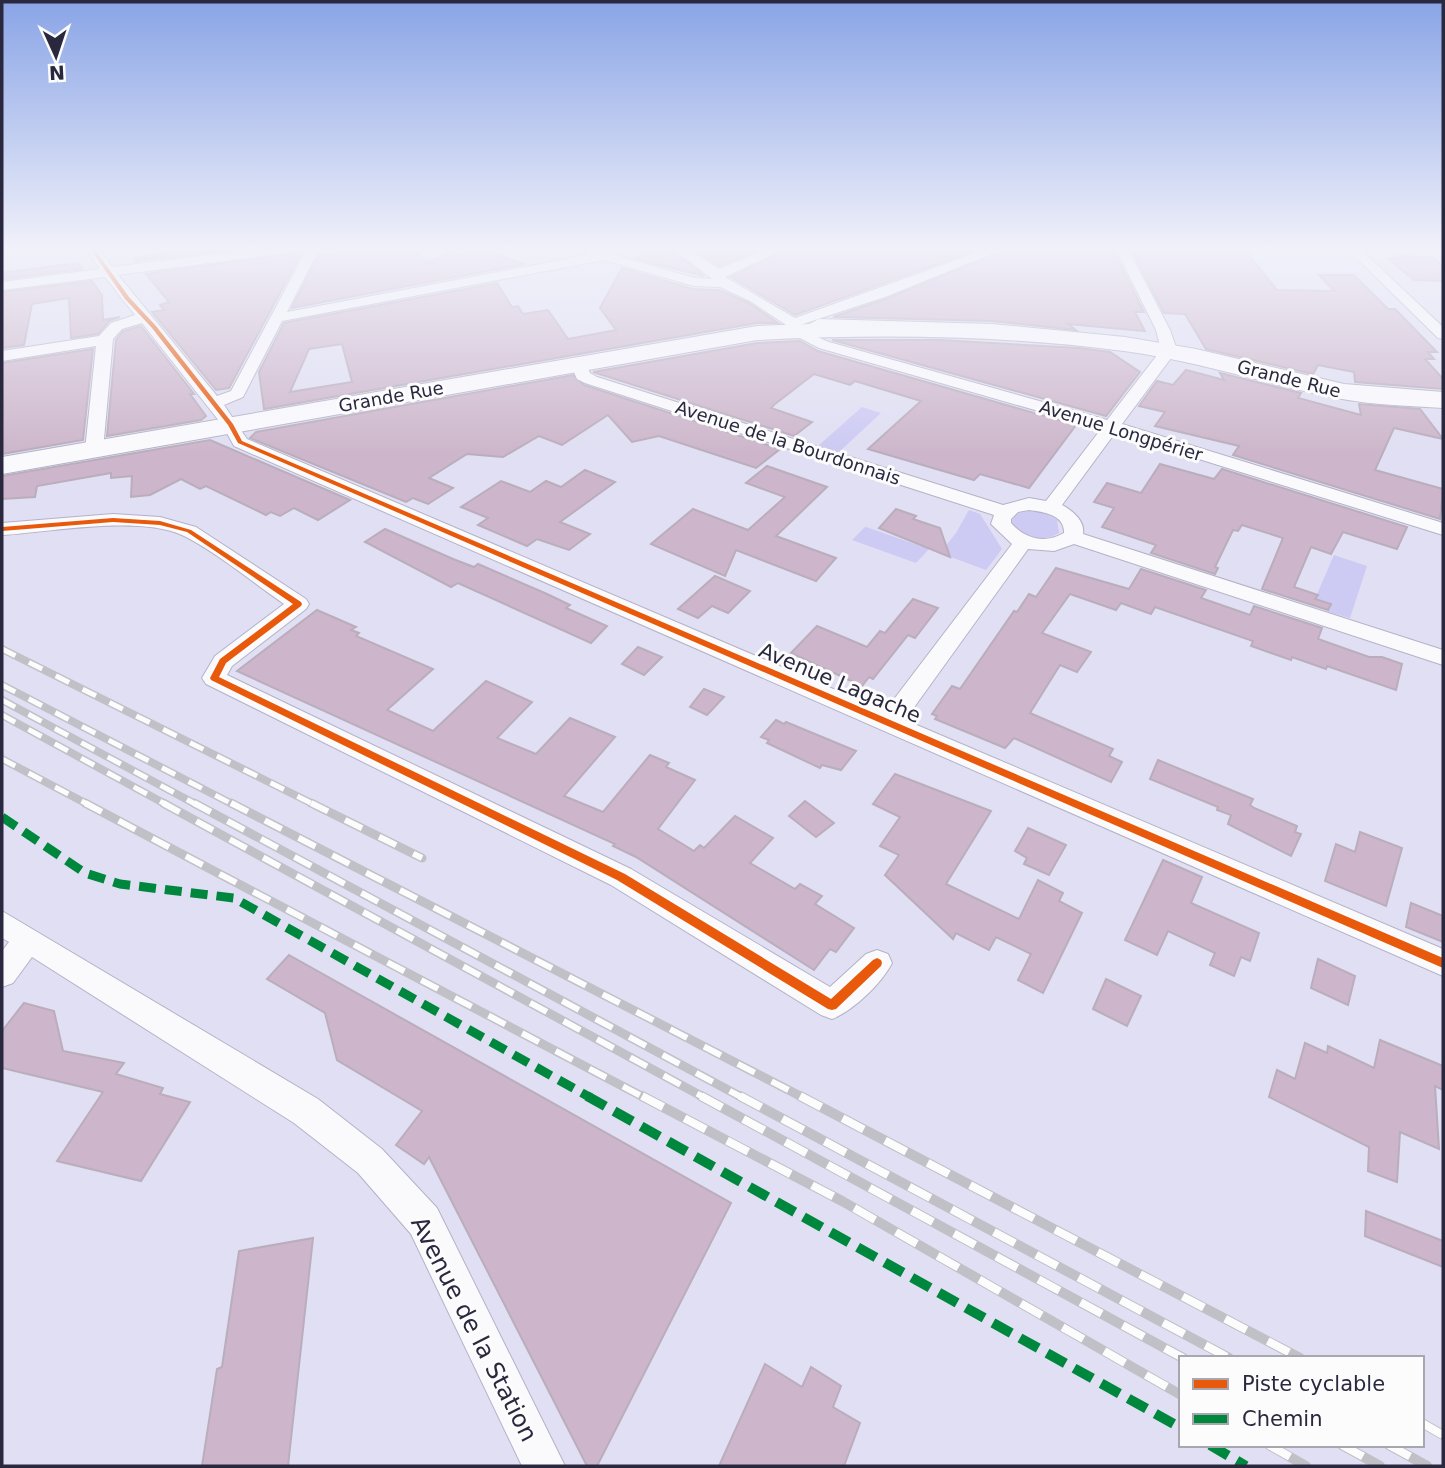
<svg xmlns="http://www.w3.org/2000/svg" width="1445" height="1468" font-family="'DejaVu Sans',sans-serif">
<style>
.green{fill:#cdcaf3}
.building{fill:#cdb6cb;stroke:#baadbc;stroke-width:2;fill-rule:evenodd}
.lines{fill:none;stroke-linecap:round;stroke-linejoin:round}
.minor-casing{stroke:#b3b2c6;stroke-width:2}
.primary-casing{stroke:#b3b2c6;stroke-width:2}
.minor{fill:#fafafd;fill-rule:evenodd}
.primary{fill:#fafafd;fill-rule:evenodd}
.rail-far2-casing{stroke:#c1c0c7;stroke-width:8}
.rail-far1-casing{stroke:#c1c0c7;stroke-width:9}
.rail-casing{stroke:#c1c0c7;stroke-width:10}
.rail-far2{stroke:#fcfcfc;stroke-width:5;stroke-dasharray:15;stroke-linecap:butt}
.rail-far1{stroke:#fcfcfc;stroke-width:6;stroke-dasharray:19;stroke-linecap:butt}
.rail{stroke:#fcfcfc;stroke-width:8;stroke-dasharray:24;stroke-linecap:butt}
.quiet-far1{stroke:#00873e;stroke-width:9;stroke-dasharray:17 9;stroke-linecap:butt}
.quiet{stroke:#00873e;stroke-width:10;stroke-dasharray:21 10;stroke-linecap:butt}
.cycleway-casing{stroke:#fcfcfc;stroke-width:4}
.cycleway{fill:#e8590c;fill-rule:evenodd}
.labels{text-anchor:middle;stroke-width:6;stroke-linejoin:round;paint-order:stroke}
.far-street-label{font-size:18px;fill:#2a283f;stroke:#fcfcfc}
.street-label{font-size:21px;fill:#2a283f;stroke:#fcfcfc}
.near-street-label{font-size:24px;fill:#2a283f;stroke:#fcfcfc}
</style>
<rect width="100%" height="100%" fill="#e0dff3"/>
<!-- green -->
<g class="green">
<polygon points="862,407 881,413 839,452 818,446"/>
<polygon points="969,510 980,514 1002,549 986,570 940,553 956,533"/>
<path d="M1029,511L1045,513L1057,520L1059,533C1043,543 1020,539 1011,522L1016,514Z"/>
<polygon points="866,526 866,527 929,549 916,563 852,540"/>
<polygon points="1334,555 1367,566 1350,618 1328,612 1330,604 1315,599"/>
</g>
<!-- building -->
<g class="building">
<polygon points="206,247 228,247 228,250 136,261 134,258"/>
<polygon points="377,247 407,247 429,262 451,252 462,255 479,249 525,264 292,308 319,254 326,256"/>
<polygon points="657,247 669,247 704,276 636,259"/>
<polygon points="689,247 766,247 719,266"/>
<polygon points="790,247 985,247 795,315 731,277"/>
<polygon points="1012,247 1112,247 1144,312 1135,312 1145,331 1068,324 1076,330 992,321 833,317 886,299"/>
<polygon points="1130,247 1242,247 1277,290 1334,291 1319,275 1354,275 1388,309 1395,309 1437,352 1428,352 1434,359 1425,359 1443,379 1443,389 1355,382 1354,372 1318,365 1313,374 1206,349 1185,314 1164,313"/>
<polygon points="302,252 229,388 216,390 152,312 164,310 160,305 169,302 146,274"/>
<polygon points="1397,256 1432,257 1443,266 1443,281 1414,280 1388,258 1398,258"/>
<polygon points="78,263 82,269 2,279 2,273"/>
<path d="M622,268L693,289L719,290L749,303L778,323H757L264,409L259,372L284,323L497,283L512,307L518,306L523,314L548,310L568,339L616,330L600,308ZM342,344L352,382L290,392L309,349Z"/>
<polygon points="92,281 102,295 103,320 120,317 109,321 98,334 71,338 69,298 32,304 24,345 2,348 2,292"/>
<polygon points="141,326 194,394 190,394 206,416 201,420 107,436 116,340 123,331"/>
<polygon points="832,340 941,340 1078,348 1110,352 1140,372 1106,416"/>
<polygon points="800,341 818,351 1076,425 1029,488 980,474 974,480 868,449 921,401 855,381 850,385 814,374 775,404 771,408 812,422 794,436 593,372 757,343"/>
<polygon points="93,349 83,440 2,454 2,363"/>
<polygon points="1186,370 1224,380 1220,373 1301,393 1298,398 1361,415 1359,404 1420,409 1443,439 1394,428 1375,470 1443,489 1440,519 1233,455 1239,446 1155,426 1165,412 1139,406 1157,381 1173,385"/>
<polygon points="573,375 584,385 780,449 756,468 659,436 632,442 608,415 562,445 539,436 503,457 467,454 429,478 453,488 428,504 413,498 406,502 250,438 256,432"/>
<polygon points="210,440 350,500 318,520 294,508 280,516 271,512 266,515 206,486 200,489 181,479 150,495 131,497 132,476 111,478 111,473 37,486 35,497 2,499 2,476"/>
<polygon points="1160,464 1214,479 1222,469 1407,527 1397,549 1343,532 1331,554 1311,547 1294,587 1318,595 1315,599 1331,604 1328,610 1262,589 1283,538 1242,525 1238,531 1233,530 1215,567 1218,568 1215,574 1151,553 1156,545 1102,527 1114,508 1094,502 1107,483 1141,493"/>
<polygon points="767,466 827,487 776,536 836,558 816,581 736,550 725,576 651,544 693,509 748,530 785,497 746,483"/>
<polygon points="585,470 615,482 560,522 590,534 569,550 537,539 527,546 478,525 488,518 461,507 501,481 530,492 546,481 561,487"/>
<polygon points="896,509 916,516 913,519 940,528 950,557 879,528"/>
<polygon points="385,529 453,559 474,567 478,564 547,594 570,605 566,608 607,626 591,643 458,583 451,587 365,542"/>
<polygon points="1056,568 1129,589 1141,569 1206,590 1201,598 1250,615 1254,606 1322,628 1318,639 1369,657 1382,657 1402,664 1396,690 1327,666 1326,669 1292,657 1291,660 1251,646 1253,641 1155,607 1151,614 1121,603 1116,610 1070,594 1042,633 1091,652 1077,672 1060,665 1030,713 1113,749 1109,756 1122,762 1111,782 1014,738 1005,748 935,719 937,716 932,714 952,686 960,689 1014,611 1017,612 1029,594 1036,597"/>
<polygon points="715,576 750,591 728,613 712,606 698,618 678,609"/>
<polygon points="913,599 938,608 915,638 908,635 873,679 869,677 862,686 791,653 817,626 867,647 880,631 885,633"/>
<polygon points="317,610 356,627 351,630 359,633 356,636 433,669 387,710 433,731 486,681 532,702 497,738 536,754 570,718 615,737 564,796 603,812 650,755 669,763 666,767 695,780 658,829 694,851 700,845 704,848 735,816 773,838 750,863 795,889 800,884 822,896 815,904 854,928 836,952 830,949 814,970 636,857 613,846 615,844 237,671"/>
<polygon points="638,647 662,657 644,675 622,664"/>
<polygon points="704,689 724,697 707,715 690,707"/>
<polygon points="776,720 784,724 786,722 856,751 841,770 822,765 820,768 767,743 769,740 761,737"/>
<polygon points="1158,760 1253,799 1250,805 1254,808 1297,826 1295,832 1301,834 1291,856 1228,824 1231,815 1217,810 1218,807 1150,779"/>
<polygon points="895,774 991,811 946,884 1019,919 1038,880 1063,893 1059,901 1082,913 1043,993 1018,980 1031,954 996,937 989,950 956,933 953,939 885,875 899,855 880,846 900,817 873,804"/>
<polygon points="805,801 834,823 816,837 789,816"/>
<polygon points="1028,828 1066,845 1049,875 1024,864 1027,858 1015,851"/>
<polygon points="1360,832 1402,848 1386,906 1325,881 1336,844 1355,852"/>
<polygon points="1163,860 1202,877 1191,903 1259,933 1250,961 1241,957 1234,976 1210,965 1215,953 1168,931 1157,955 1125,940"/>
<polygon points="1411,903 1443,916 1443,942 1406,927"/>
<polygon points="289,955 731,1203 597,1466 587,1466 429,1157 424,1164 396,1145 422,1111 337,1060 325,1013 267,979"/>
<polygon points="1318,959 1355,976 1348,1005 1311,988"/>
<polygon points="1106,979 1141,996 1127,1026 1093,1009"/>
<polygon points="24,1003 54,1011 63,1051 124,1063 116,1074 163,1088 160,1094 190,1102 141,1181 57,1161 103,1092 2,1068 2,1031"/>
<polygon points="1380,1040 1443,1066 1443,1090 1435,1086 1439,1149 1400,1132 1397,1182 1368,1171 1369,1147 1269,1097 1277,1070 1295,1079 1305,1043 1327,1053 1328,1046 1374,1068"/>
<polygon points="1366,1211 1443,1241 1443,1267 1365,1236"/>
<polygon points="313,1238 288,1466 202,1466 217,1369 222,1367 239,1251"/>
<polygon points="765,1364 802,1387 811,1367 841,1386 833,1407 860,1423 844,1466 719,1466"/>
</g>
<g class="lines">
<!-- minor casing -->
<g class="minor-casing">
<g id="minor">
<path d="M85,247H97L112,267L272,247H305L299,251L118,275L217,396L231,391L308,247H320L287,312L588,255L584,252L590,248L695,278L712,279L671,247H685L719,269L772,247H788L725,277L795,318L992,247H1009L885,297L797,326L786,325L750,301L720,287L694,286L604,260L282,321L243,397L224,405L247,439L885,711L1012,544L991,524L994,515L585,383L577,379L571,365L573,362H585L590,373L597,377L1003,505L1029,498L1046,501L1101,429L819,348L792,334L794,331H804L829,342L1107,420L1161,350L1156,330L1115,247H1127L1170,330L1177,350L1122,424L1443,523V535L1115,433L1062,505C1073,511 1085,521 1083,534L1443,650V665L1074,544L1054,551L1028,549L905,720L1443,949V976L234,446L223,426L142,323L122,329L113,339L103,450L94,455L88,454L85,450L96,346L2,361V351L99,336L111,323L135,315L105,277L2,290V282L100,269ZM1029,510C1044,512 1065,515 1064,533C1045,544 1025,539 1011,523V519L1018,512Z"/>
<polygon points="1345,247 1358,247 1443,327 1443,339 1438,338"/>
<path d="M113,514L160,517L196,527L306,599L309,604L306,609L232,666L227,675L631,869L830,987L866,954L877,950L888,954L892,963C882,983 853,1011 832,1019L821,1015L611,885L206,684L202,678L215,656L284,604C255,584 212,549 182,535C138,515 50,532 2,535V523Z"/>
<polygon points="2,911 318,1099 382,1149 437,1208 565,1466 522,1466 411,1234 358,1173 294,1123 32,957 13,983 2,987 2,951 9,942 2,938"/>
</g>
</g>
<!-- primary casing -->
<g class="primary-casing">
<path id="primary" d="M819,319L992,324L1125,337L1196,349L1344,384L1443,392V408C1410,406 1375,405 1342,399C1269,385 1198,361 1124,351C1002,335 880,334 757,340L2,474V457L757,326L809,324Z"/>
</g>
<!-- minor -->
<use href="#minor" class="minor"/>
<!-- primary -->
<use href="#primary" class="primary"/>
<!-- rail-far2 casing -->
<g class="rail-far2-casing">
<g id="rail-far2">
<polyline points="2,649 315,805"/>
<polyline points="2,685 234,805"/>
<polyline points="2,700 197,805"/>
<polyline points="2,715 167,805"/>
<polyline points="2,759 89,805"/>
</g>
</g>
<!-- rail-far1 casing -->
<g class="rail-far1-casing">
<g id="rail-far1">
<polyline points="85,803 645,1098"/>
<polyline points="163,803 705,1098"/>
<polyline points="194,803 743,1098"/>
<polyline points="231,803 804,1098"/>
<polyline points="311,803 422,858"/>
</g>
</g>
<!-- rail casing -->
<g class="rail-casing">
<g id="rail">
<polyline points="642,1096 842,1201 1181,1395"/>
<polyline points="701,1096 1183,1358"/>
<polyline points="740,1096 1229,1358"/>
<polyline points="800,1096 1300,1358"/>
<polyline points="1422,1423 1443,1435"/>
<polyline points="1269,1445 1306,1466"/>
<polyline points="1342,1445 1380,1466"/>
<polyline points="1389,1445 1427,1466"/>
</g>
</g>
<!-- rail-far2 -->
<use href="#rail-far2" class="rail-far2"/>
<!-- rail-far1 -->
<use href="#rail-far1" class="rail-far1"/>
<!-- rail -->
<use href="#rail" class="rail"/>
<!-- quiet-far1 -->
<polyline class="quiet-far1" points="2,817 85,873 120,884 234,898 591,1098"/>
<!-- quiet -->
<g class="quiet">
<polyline points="587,1096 1181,1428"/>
<polyline points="1210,1445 1246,1466"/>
</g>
<!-- cycleway casing -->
<g class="cycleway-casing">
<g id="cycleway">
<polygon points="89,247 93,247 129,297 156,326 233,424 242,441 1443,958 1443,968 238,443 228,425 152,328 125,299"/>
<polygon points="113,518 160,521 191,530 301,602 302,604 301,606 226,663 219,677 625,874 831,999 873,960 877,958 881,960 882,963 881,966 836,1009 832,1010 828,1009 617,880 211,680 210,678 220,659 293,604 187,532 160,525 113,522 2,531 2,527"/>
</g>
</g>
<!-- cycleway -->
<use href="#cycleway" class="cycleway"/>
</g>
<!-- sky -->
<linearGradient id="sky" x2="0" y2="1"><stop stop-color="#89a4e6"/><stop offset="0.55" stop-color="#f1f1fa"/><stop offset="1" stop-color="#f1f1fa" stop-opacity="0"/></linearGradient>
<rect width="1445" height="452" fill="url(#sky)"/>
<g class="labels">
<!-- far-street labels -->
<g class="far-street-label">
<text transform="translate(1289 379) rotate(14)" y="6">Grande Rue</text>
<text transform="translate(391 397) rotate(-10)" y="6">Grande Rue</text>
<text transform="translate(1121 431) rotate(17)" y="6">Avenue Longpérier</text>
<text transform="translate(788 443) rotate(18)" y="6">Avenue de la Bourdonnais</text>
</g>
<!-- street labels -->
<g class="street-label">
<text transform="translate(840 683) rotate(23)" y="7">Avenue Lagache</text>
</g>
<!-- near-street labels -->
<g class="near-street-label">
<text transform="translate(474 1329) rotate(63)" y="8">Avenue de la Station</text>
</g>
</g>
<!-- border -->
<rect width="1445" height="1468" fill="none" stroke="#2a283f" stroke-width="7"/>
<!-- legend -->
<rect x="1179" y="1356" width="245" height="91" fill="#fcfcfc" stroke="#a8a7b0" stroke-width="2"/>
<rect x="1193" y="1379" width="35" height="10" fill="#e8590c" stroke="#a8a7b0" stroke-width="2"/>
<text x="1242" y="1391" font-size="21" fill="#2a283f">Piste cyclable</text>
<rect x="1193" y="1414" width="35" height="10" fill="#00873e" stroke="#a8a7b0" stroke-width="2"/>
<text x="1242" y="1426" font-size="21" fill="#2a283f">Chemin</text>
<!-- north arrow -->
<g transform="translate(56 56) rotate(177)" stroke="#fcfcfc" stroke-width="5" paint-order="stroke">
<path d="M0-5L12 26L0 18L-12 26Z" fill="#2a283f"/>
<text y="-10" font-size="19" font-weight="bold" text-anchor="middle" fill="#2a283f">N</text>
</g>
</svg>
